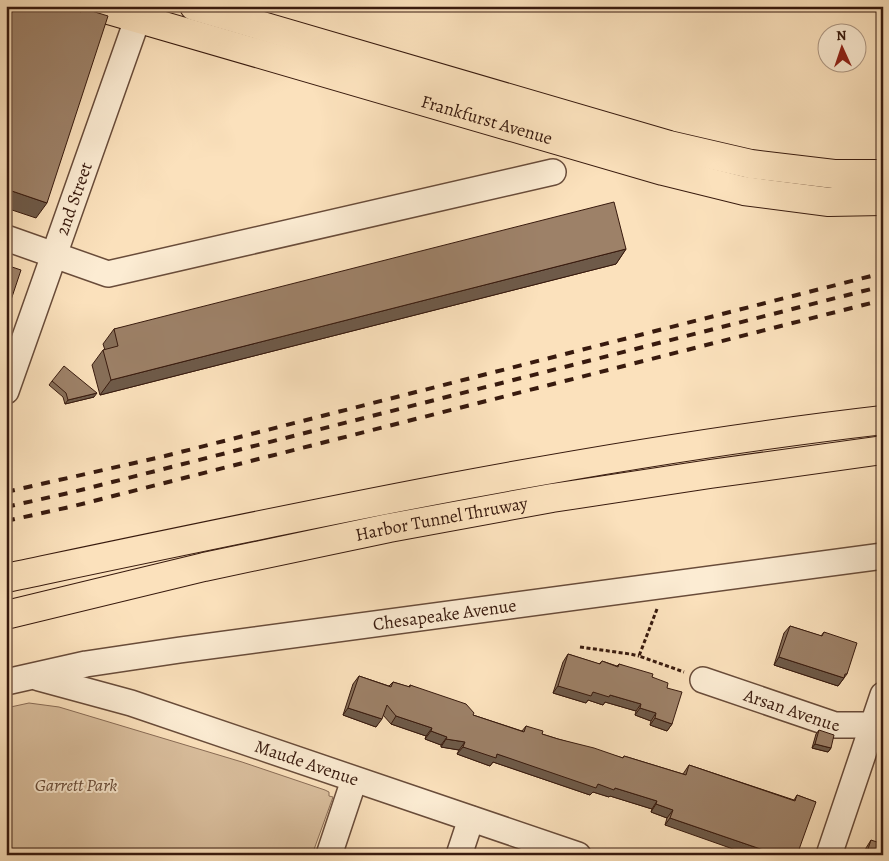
<svg xmlns="http://www.w3.org/2000/svg" width="889" height="861" font-family="Alegreya,serif">
<style>
.green{fill:#dabf9e;stroke:#896c56}
.lines{fill:none;stroke-linecap:round;stroke-linejoin:round}
.minor-casing{stroke:#694c3a;stroke-width:28}
.major-casing{stroke:#381a0e;stroke-width:30}
.highway-casing{stroke:#381a0e;stroke-width:30}
.path{stroke:#381a0e;stroke-width:3;stroke-dasharray:4 2.5;stroke-linecap:butt}
.minor{stroke:#fcecd3;stroke-width:25}
.major{stroke:#fbe1bc;stroke-width:28}
.highway{stroke:#fbe1bc;stroke-width:28}
.rail{stroke:#381a0e;stroke-width:4;stroke-dasharray:9 9;stroke-linecap:butt}
.wall{fill:#876f59;stroke:#381a0e}
.shaded-wall{fill:#6e5a49;stroke:#381a0e}
.building{fill:#9d8168;stroke:#381a0e}
.labels{text-anchor:middle;stroke-width:4;stroke-linejoin:round;paint-order:stroke}
.street-label{font-size:18px;fill:#381a0e;stroke:#fcecd3}
.park-label{font-size:18px;font-style:italic;fill:#694c39;stroke:#fcecd3}
</style>
<rect width="100%" height="100%" fill="#fbe1bc"/>
<filter id="stains"><feTurbulence type="fractalNoise" baseFrequency=".004" numOctaves="4"/><feColorMatrix values="0 0 0 0 .2 0 0 0 0 .09 0 0 0 0 .02 0 0 0 .5 -.17"/></filter>
<radialGradient id="worn" r=".72"><stop offset=".6" stop-color="#630" stop-opacity="0"/><stop offset="1" stop-color="#630" stop-opacity=".3"/></radialGradient>
<!-- green -->
<polygon class="green" points="29,703 59,707 242,762 325,790 329,792 329,796 333,797 312,855 6,855 6,708"/>
<g class="lines">
<!-- minor casing -->
<g class="minor-casing">
<g id="minor">
<polyline points="6,238 108,274 553,172"/>
<path id="s1" d="M6,391L142,6"/>
<path id="s2" d="M39,678L131,703L578,855"/>
<path id="s3" d="M703,680L835,725H873L883,729"/>
<path id="s4" d="M6,682L86,664L180,650L883,556"/>
<polyline points="329,855 354,780"/>
<polyline points="459,855 471,819"/>
<polyline points="829,855 883,695"/>
</g>
</g>
<!-- major casing -->
<g class="major-casing">
<g id="major">
<path id="s5" d="M95,6L663,171L744,191L829,202L883,201"/>
<polyline points="194,6 669,145 751,164 834,174 883,174"/>
</g>
</g>
<!-- highway casing -->
<g class="highway-casing">
<g id="highway">
<path d="M6,578C296,517 588,454 883,420"/>
<path id="s6" d="M6,615L204,567L389,528L552,498L710,474L883,450"/>
</g>
</g>
<!-- path -->
<g class="path">
<polyline points="657,609 639,656 684,672"/>
<polyline points="580,647 630,654 639,656"/>
</g>
<!-- minor -->
<use href="#minor" class="minor"/>
<!-- major -->
<use href="#major" class="major"/>
<!-- highway -->
<use href="#highway" class="highway"/>
<!-- rail -->
<g class="rail">
<polyline points="6,492 165,456 883,273"/>
<polyline points="6,507 73,492 883,286"/>
<polyline points="6,521 74,506 883,300"/>
</g>
</g>
<!-- wall -->
<g class="wall">
<polygon points="626,249 616,264 100,395 92,365 103,350 105,350 103,344 114,329"/>
<polygon points="52,381 94,397 65,404 63,397 49,385"/>
<polygon points="790,626 821,636 824,632 847,674 838,686 774,665 784,633"/>
<polygon points="568,654 599,664 602,661 617,666 619,664 652,677 667,688 672,724 667,731 650,725 651,721 635,715 636,711 605,702 603,705 588,700 586,703 553,693 563,662"/>
<polygon points="359,676 389,686 393,682 409,687 410,685 473,715 522,731 526,726 542,734 558,739 623,758 624,756 683,774 689,765 794,800 797,795 816,802 665,825 667,818 651,812 652,809 610,796 609,797 593,792 590,795 493,762 490,766 457,754 459,750 441,747 441,745 425,739 426,736 391,724 383,715 376,727 343,715 353,684"/>
<polygon points="819,730 831,748 828,752 812,748 816,734"/>
<polygon points="871,840 883,855 864,855 866,848"/>
</g>
<!-- shaded-wall -->
<g class="shaded-wall">
<polygon points="6,189 47,203 36,218 6,208"/>
<polygon points="626,249 616,264 100,395 111,380"/>
<polygon points="97,393 94,397 65,404 68,400"/>
<polygon points="779,657 844,678 838,686 774,665"/>
<polygon points="558,686 593,692 610,695 641,704 636,711 605,702 603,705 588,700 586,703 553,693"/>
<polygon points="348,708 382,719 376,727 343,715"/>
<polygon points="640,708 656,713 651,721 635,715"/>
<polygon points="396,716 432,728 426,736 391,724"/>
<polygon points="655,718 672,724 667,731 650,725"/>
<polygon points="431,731 447,737 441,745 425,739"/>
<polygon points="446,739 465,742 459,750 441,747"/>
<polygon points="815,744 831,748 828,752 812,748"/>
<polygon points="463,747 497,754 598,784 615,788 657,801 652,809 610,796 609,797 593,792 590,795 493,762 490,766 457,754"/>
<polygon points="656,804 673,810 667,818 651,812"/>
<polygon points="670,818 778,855 750,855 665,825"/>
</g>
<!-- building -->
<g class="building">
<polygon points="6,6 63,6 81,12 82,8 108,16 47,203 6,189"/>
<polygon points="614,202 626,249 111,380 103,350 118,346 114,329"/>
<polygon points="6,265 21,270 6,315"/>
<polygon points="64,366 97,393 68,400 66,393 52,381"/>
<polygon points="790,626 822,636 824,632 857,643 847,674 845,674 844,678 779,657"/>
<polygon points="568,654 600,664 602,661 618,667 619,664 653,674 652,677 668,683 667,688 682,692 672,724 655,718 656,713 640,708 641,704 610,695 609,697 593,692 591,696 558,686"/>
<polygon points="359,676 391,687 393,682 410,687 410,685 466,704 474,713 473,715 524,732 526,726 543,731 542,734 558,739 594,748 623,758 624,756 686,775 689,765 795,801 797,795 816,802 797,855 778,855 670,818 673,810 656,804 657,801 615,788 614,790 598,784 596,788 497,754 496,758 463,747 465,742 446,739 447,737 431,731 432,728 396,716 387,705 382,719 348,708"/>
<polygon points="819,730 834,735 831,748 815,744"/>
<polygon points="871,840 883,844 883,855 866,855"/>
</g>
<g class="labels">
<!-- street labels -->
<g class="street-label">
<text dy="6" stroke="none"><textPath href="#s5" startOffset="408">Frankfurst Avenue</textPath></text>
<text dy="6" stroke="none"><textPath href="#s1" startOffset="204">2nd Street</textPath></text>
<text dy="6" stroke="none"><textPath href="#s6" startOffset="446">Harbor Tunnel Thruway</textPath></text>
<text dy="6" stroke="none"><textPath href="#s4" startOffset="444">Chesapeake Avenue</textPath></text>
<text dy="6" stroke="none"><textPath href="#s3" startOffset="94">Arsan Avenue</textPath></text>
<text dy="6" stroke="none"><textPath href="#s2" startOffset="281">Maude Avenue</textPath></text>
</g>
<!-- park labels -->
<g class="park-label">
<text x="76" y="791">Garrett Park</text>
</g>
</g>
<!-- margin -->
<rect width="889" height="861" fill="none" stroke="#fbe1bc" stroke-width="25"/>
<rect x="8" y="8" width="874" height="846" fill="none" stroke="#381a0e" stroke-width="2.5"/>
<rect x="12" y="12" width="864" height="836" fill="none" stroke="#381a0e"/>
<!-- north arrow -->
<g transform="translate(842 48) rotate(357)"><circle r="24" fill="#fcecd3" stroke="#ae9884"/>
<path d="M0-4L9 19L0 12L-9 19Z" fill="#8f2418"/>
<text y="-8" font-size="14" font-weight="bold" text-anchor="middle" fill="#381a0e">N</text>
</g>
<rect width="100%" height="100%" filter="url(#stains)"/>
<rect width="100%" height="100%" fill="url(#worn)"/>
</svg>
